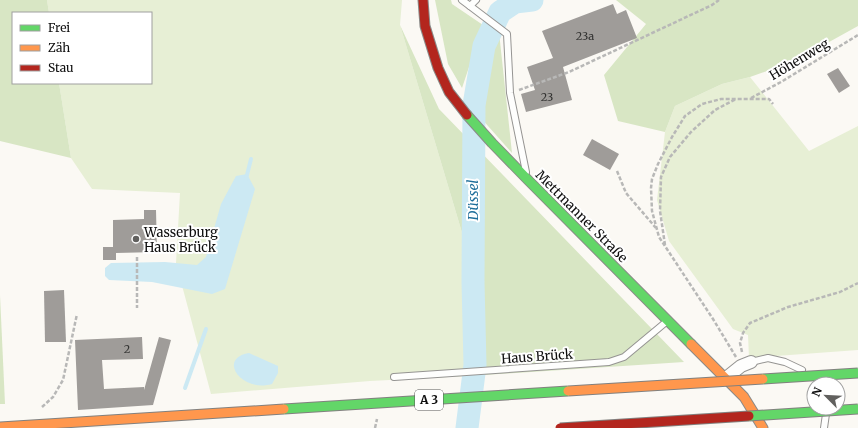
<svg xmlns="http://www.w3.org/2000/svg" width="858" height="428" font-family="Merriweather,serif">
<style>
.green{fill:#e7efd5}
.forest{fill:#d8e6c4}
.water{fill:#cce9f3}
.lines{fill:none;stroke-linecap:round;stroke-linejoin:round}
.stream{stroke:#cce9f3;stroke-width:4}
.river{stroke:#cce9f3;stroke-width:23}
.building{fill:#9f9c99}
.lane-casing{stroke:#959492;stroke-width:8}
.street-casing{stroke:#959492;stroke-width:14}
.fast-casing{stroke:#8b8a88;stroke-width:11}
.slow-casing{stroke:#8b8a88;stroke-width:11}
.jam-casing{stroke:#8b8a88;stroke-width:11}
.path{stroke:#b8b8b7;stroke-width:2.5;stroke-dasharray:4 2;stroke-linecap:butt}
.lane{stroke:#fefefd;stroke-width:6}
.street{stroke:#fefefd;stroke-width:12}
.fast{stroke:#63d668;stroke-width:9}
.slow{stroke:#ff974d;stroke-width:9}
.jam{stroke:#b3261e;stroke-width:9}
.fast-bridge-casing{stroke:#82817f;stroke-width:11;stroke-linecap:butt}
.slow-bridge-casing{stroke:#82817f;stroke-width:11;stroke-linecap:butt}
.jam-bridge-casing{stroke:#82817f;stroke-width:11;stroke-linecap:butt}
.fast-bridge{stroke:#63d668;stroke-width:9}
.slow-bridge{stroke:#ff974d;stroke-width:9}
.jam-bridge{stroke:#b3261e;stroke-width:9}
.poi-dot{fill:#61605e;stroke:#fff;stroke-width:1.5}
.labels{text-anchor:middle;stroke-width:4;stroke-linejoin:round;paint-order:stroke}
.number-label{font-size:11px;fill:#323231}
.shield{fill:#fff;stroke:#565656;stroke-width:1}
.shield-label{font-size:12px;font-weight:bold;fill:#0e0e0e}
.street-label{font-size:13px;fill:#0e0e0e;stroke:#fff}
.poi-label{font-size:13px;fill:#0e0e0e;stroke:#fff;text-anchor:start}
.water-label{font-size:14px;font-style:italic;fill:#1e6e9a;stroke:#fff}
</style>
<rect width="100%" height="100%" fill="#fbf9f4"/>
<!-- green -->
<g class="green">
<polygon points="47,0 402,0 400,25 463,236 469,376 370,381 211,394 176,263 180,193 92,189 71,158 59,83 151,83 151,13 49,13"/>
<polygon points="750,77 809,151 858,126 858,350 749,358 748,335 733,329 669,241 657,200 665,132 675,106 722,84"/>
</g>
<!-- forest -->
<g class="forest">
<polygon points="0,0 47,0 49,13 13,13 13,83 59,83 71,158 0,141"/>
<polygon points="435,0 451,0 452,4 483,25 462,88 448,64"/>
<polygon points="616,0 858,0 858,26 793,62 750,77 722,84 675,106 665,132 618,121 604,75 646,24"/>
<polygon points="400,25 439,109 684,362 469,376 463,236"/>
<polygon points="499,32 512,153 480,117 493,41"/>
<polygon points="0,295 5,404 0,404"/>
</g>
<!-- water -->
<g class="water">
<polygon points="247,174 255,189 225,289 212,294 152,282 109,280 105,276 105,268 111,263 165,262 197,265 206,257 221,204 236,176"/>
<path d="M249,353L278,366V373L272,384C241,393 217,358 249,353Z"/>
</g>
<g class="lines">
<!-- stream -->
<g class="stream">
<polyline points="246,179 251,159"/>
<polyline points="185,388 206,329"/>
</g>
<!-- river -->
<polyline class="river" points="467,428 475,365 473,282 474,105 484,46 500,12 515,2 532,0"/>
</g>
<!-- building -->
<g class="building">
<polygon points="613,4 617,14 626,10 637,38 563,67 572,100 526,112 521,94 535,90 527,67 553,58 542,31"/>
<polygon points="838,68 850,86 839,93 827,74"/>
<polygon points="592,139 619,154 610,170 583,155"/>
<polygon points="144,210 156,210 157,252 116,253 116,260 103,260 103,247 113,247 113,220 144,219"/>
<polygon points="64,290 66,342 45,342 44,291"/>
<polygon points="142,337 143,359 102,360 104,389 144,387 144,390 159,337 171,340 153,405 78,410 75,340"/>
</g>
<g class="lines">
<!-- lane casing -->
<g class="lane-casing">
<g id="lane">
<polyline points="462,0 470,6 476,0"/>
<polyline points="470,6 507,34 510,93 526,172"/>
<polyline points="751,362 768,358 785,362 802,370"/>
<polyline points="394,377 609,362 624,357 666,322"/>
<polyline points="824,428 826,414"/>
</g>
</g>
<!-- street casing -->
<g class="street-casing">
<polyline id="street" points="726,378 741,366 751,362"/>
</g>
<!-- fast casing -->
<g class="fast-casing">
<polyline id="fast" points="467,115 492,143 528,180 691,344"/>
</g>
<!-- slow casing -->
<g class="slow-casing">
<polyline id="slow" points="691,344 744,397 763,428"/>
</g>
<!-- jam casing -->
<g class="jam-casing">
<polyline id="jam" points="423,0 425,26 438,68 449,92 467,115"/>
</g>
<!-- path -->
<g class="path">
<polyline points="519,90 569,72 712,5 719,0"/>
<polyline points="751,98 781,82 858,35"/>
<polyline points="617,171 626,193 656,228"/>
<polyline points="665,245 660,211 661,177 670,157 691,132 715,110 736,99"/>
<polyline points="137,257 137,308"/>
<polyline points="742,352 740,343 743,333 750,323 788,307 840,292 858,283"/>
<polyline points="736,357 713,319 659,237 652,211 651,188 652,179 658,164 672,137 685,116 702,104 721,99 769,99 773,104"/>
<polyline points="42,407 53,397 63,380 77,314"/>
<polyline points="375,428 377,419"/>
</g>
<!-- lane -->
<use href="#lane" class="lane"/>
<!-- street -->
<use href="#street" class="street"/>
<!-- fast -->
<use href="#fast" class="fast"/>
<!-- slow -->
<use href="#slow" class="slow"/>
<!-- jam -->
<use href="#jam" class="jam"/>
<!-- fast-bridge casing -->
<g class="fast-bridge-casing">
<g id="fast-bridge">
<polyline points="763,379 858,373"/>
<polyline points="284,409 568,391"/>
<polyline points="749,416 858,409"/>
</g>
</g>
<!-- slow-bridge casing -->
<g class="slow-bridge-casing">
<g id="slow-bridge">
<polyline points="568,391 763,379"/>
<polyline points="0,427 284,409"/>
</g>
</g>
<!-- jam-bridge casing -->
<g class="jam-bridge-casing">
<polyline id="jam-bridge" points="560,428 749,416"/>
</g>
<!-- fast-bridge -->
<use href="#fast-bridge" class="fast-bridge"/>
<!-- slow-bridge -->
<use href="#slow-bridge" class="slow-bridge"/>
<!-- jam-bridge -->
<use href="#jam-bridge" class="jam-bridge"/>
</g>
<!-- markers -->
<circle class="poi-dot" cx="136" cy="239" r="4"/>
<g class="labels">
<!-- number labels -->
<g class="number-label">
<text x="585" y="40">23a</text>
<text x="547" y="101">23</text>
<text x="127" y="353">2</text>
</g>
<!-- shield labels -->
<rect class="shield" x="415" y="390" width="28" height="20" rx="3"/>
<g class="shield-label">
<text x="429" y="404">A 3</text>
</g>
<!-- street labels -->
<g class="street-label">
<text transform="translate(799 59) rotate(-31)" y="5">Höhenweg</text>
<text transform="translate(582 216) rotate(45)" y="5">Mettmanner Straße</text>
<text transform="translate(537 356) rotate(-4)" y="5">Haus Brück</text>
</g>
<!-- poi labels -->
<g class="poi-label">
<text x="144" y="237">Wasserburg<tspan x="144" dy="15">Haus Brück</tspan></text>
</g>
<!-- water labels -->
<g class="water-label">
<text transform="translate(473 200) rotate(-90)" y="5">Düssel</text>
</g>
</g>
<!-- legend -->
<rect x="12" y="12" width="140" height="72" fill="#ffffff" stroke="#9f9f9f"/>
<rect x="20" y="25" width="20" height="6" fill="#63d668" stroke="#9f9f9f"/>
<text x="48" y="32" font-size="12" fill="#0e0e0e">Frei</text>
<rect x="20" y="45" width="20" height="6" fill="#ff974d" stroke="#9f9f9f"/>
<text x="48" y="52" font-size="12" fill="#0e0e0e">Zäh</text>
<rect x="20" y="65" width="20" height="6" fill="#b3261e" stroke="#9f9f9f"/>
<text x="48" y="72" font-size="12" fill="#0e0e0e">Stau</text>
<!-- north arrow -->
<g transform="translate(826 396) rotate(294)"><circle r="19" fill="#ffffff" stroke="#9f9f9f"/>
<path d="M0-3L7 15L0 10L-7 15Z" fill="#61605e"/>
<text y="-6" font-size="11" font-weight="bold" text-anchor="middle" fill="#0e0e0e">N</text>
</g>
</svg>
